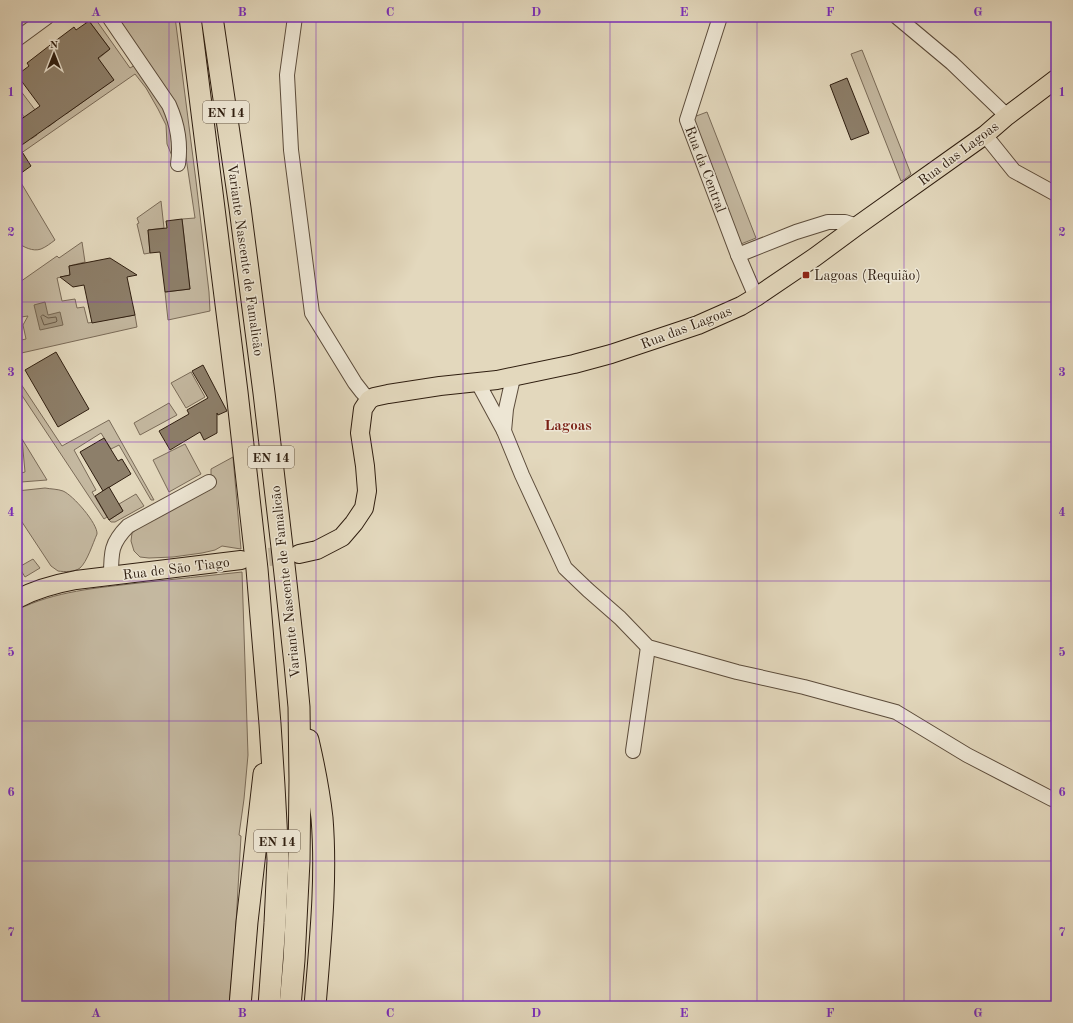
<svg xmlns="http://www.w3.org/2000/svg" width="1073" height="1023" font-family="'Old Standard TT',serif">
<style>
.green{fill:#c4b8a0;stroke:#7a6b58}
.water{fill:#a69982;stroke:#766854}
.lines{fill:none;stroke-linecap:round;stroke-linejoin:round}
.shore{stroke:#6a5c49;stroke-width:1}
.building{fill:#8d7f6a;stroke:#2f1e10}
.major-tunnel{stroke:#bfb39a;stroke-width:18;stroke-dasharray:18 9;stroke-linecap:butt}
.minor-casing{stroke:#5c4c3b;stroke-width:16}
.major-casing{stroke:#2f1e10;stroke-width:20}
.highway-casing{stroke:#2f1e10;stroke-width:23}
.minor{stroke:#ede6d4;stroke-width:14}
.major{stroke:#e3d8bd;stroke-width:18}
.highway{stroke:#e3d8bd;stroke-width:21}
.grid{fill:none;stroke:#7b2cbf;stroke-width:1;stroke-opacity:0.55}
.poi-dot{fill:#8f2418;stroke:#ede6d4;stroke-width:1.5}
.labels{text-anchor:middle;stroke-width:3;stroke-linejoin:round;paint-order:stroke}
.shield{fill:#ede6d4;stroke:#685a4b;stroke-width:1}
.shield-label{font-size:13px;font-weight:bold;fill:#2f1e10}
.street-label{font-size:14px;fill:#2f1e10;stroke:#ede6d4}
.poi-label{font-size:14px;fill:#2f1e10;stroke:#ede6d4;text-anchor:start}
.neighbourhood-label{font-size:15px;font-weight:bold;fill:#7a1f14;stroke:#ede6d4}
.neatline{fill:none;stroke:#7b2cbf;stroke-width:1.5}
.grid-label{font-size:13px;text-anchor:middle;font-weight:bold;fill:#7b2cbf}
</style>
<rect width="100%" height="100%" fill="#e3d8bd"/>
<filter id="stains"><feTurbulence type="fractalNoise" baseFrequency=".005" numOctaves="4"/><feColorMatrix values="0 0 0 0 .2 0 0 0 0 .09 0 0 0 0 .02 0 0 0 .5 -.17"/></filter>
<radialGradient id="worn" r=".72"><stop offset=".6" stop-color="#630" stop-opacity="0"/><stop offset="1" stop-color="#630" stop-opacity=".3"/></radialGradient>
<!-- green -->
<g class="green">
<polygon points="82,17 94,17 130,68 137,64 165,107 173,129 172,156 167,144 166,125 158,109 146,88 135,74 17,156 17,149 21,146 17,141 19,123 31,139 37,135 17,107 17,86 48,127 56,121 43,103 60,107 66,114 113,80 98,59 110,49 89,21 86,23"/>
<polygon points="116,17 175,17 196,181 209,292 210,311 168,320 165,292 190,289 182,219 195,218 180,117"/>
<polygon points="862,50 911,174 905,179 901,181 851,54"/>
<polygon points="707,112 756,238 741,244 691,118"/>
<path d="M17,176L55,240C51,243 46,247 41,249C33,252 23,247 17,242Z"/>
<polygon points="161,201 164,228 148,230 150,253 144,254 137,224 139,223 137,218"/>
<polygon points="82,242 85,262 69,266 70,275 57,278 62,301 75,299 77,308 84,307 88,323 135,315 137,327 17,354 17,341 26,339 23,325 28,316 21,317 17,301 17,284 57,256 59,258"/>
<polygon points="191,372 205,397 186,408 171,383"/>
<polygon points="17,378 62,446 109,420 154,500 151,500 119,445 111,449 101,433 74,450 96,490 92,492 107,517 104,519 17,388"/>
<polygon points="169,403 177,415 140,435 134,423"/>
<polygon points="22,439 47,480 21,482 21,473 25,472"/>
<polygon points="185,444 201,474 169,492 153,460"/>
<polygon points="233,457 241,549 222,546 215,550 202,553 173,557 149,558 140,557 134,551 131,541 132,533 140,527 211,489 211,469"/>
<path d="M45,488C50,489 58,489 63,491C73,495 98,524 97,534C93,543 87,562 80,568C75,572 64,572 58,571L51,566L20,519L17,521V491Z"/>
<polygon points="136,494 144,506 115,522 111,522 109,520 123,511 119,504"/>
<polygon points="33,559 40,568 25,577 19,567"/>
<path d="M242,572L248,755L244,799L239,835L241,836L235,941L229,1006H19L17,948V610C55,591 97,588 139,583C173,579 208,576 242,572Z"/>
</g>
<!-- water -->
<polygon class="water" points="45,302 48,315 60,312 63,325 40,330 34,305"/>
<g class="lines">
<!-- shore -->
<polygon class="shore" points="43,315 48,318 56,317 57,321 56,322 44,325 41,317"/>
</g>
<!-- building -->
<g class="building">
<polygon points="89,21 110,49 98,58 114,80 19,147 31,166 17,176 17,122 40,106 17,75 29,66 27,63 58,39 74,27 76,30"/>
<polygon points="847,78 869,133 851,140 830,85"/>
<polygon points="182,219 190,289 165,292 160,252 150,253 148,230 167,228 166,221"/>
<polygon points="110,258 137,275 127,277 135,315 92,323 84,285 73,287 60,277 70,275 69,266"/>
<polygon points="56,352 89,409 58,427 25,370"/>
<polygon points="203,365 227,411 218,415 217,413 217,433 204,440 200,432 170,450 159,431 189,414 187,410 208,398 192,371"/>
<polygon points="104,438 118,461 122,459 131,474 103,491 80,452"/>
<polygon points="109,487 123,511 109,520 95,496"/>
</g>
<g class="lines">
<!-- major-tunnel -->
<polyline class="major-tunnel" points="242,560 296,554"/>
<!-- minor casing -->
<g class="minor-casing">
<g id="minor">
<path d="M109,17L169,105C177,123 181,144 178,164"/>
<polyline points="295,17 287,75 291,150 312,313 355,383 362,392 369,400"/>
<polyline points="720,17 687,120 738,255 756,297"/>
<polyline points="897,17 952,63 1007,116"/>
<polyline points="17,39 47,17"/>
<polyline points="985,135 1014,171 1056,194"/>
<polyline points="738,255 796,232 828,222 845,222 857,226"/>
<polyline points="513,378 506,409 504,431 522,475 565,568 588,590 620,618 648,647 737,672 804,687 896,712 967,755 1052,799 1056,800"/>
<polyline points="478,383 504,431"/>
<path d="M111,576C111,552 111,543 128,526L209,482"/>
<polyline points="633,751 648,647"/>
</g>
</g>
<!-- major casing -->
<g class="major-casing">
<g id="major">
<polyline points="299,554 317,550 342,537 354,523 364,508 367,491 365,466 360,433 363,409 369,400 374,397 388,394 440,386 497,380 574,364 611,354 698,325 741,306 756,297 815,257 857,226 985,135 1007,116 1056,79"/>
<path d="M17,599C36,589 54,584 76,580L241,560"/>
</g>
</g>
<!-- highway casing -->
<g class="highway-casing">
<g id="highway">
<polyline points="190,17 237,392 257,569 270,724 274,786 278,860 275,923 269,1006"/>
<polyline points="212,17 240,208 264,393 282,547 295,664 299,707 300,780 299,861 294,960 290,1006"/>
<path d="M308,740C314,766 319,792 322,818C327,880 320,944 315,1006"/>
<polyline points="240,1006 247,922 264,774"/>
</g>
</g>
<!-- minor -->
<use href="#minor" class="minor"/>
<!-- major -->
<use href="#major" class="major"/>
<!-- highway -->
<use href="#highway" class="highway"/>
</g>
<!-- grid -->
<path class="grid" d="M169,17V1006M316,17V1006M463,17V1006M610,17V1006M757,17V1006M904,17V1006M17,162H1056M17,302H1056M17,442H1056M17,581H1056M17,721H1056M17,861H1056"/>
<!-- markers -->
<rect class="poi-dot" x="802" y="271" width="8" height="8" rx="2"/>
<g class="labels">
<!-- shield labels -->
<g class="shield">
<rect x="203" y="101" width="46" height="22" rx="3"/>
<rect x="248" y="446" width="46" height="22" rx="3"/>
<rect x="254" y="830" width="46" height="22" rx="3"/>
</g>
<g class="shield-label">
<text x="226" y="117">EN 14</text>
<text x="271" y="462">EN 14</text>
<text x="277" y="846">EN 14</text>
</g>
<!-- street labels -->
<g class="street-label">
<text transform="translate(958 153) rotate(-37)" y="5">Rua das Lagoas</text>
<text transform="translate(706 169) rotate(69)" y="5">Rua da Central</text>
<text transform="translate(246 260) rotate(82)" y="5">Variante Nascente de Famalicão</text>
<text transform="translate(686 327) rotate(-21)" y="5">Rua das Lagoas</text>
<text transform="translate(176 568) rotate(-7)" y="5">Rua de São Tiago</text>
<text transform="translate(285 582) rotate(-96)" y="5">Variante Nascente de Famalicão</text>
</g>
<!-- poi labels -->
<g class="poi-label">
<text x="814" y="280">Lagoas (Requião)</text>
</g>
<!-- neighbourhood labels -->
<g class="neighbourhood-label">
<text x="568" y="430">Lagoas</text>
</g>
</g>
<!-- margin -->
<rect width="1073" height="1023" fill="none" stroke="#e3d8bd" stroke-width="44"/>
<!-- north arrow -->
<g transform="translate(54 54)" stroke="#ede6d4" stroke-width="3" paint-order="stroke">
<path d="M0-3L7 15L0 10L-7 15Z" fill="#2f1e10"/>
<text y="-6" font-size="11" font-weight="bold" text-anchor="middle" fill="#2f1e10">N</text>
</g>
<rect x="22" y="22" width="1029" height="979" class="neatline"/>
<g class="grid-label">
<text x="96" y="16">A</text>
<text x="242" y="16">B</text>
<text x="390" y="16">C</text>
<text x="536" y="16">D</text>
<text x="684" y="16">E</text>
<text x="830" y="16">F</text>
<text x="978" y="16">G</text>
<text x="11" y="96">1</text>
<text x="1062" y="96">1</text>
<text x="11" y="236">2</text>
<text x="1062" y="236">2</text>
<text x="11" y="376">3</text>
<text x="1062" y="376">3</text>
<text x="11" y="516">4</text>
<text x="1062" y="516">4</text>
<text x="11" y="656">5</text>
<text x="1062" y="656">5</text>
<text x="11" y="796">6</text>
<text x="1062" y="796">6</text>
<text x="11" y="936">7</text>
<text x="1062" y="936">7</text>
<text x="96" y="1017">A</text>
<text x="242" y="1017">B</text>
<text x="390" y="1017">C</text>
<text x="536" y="1017">D</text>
<text x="684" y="1017">E</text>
<text x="830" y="1017">F</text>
<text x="978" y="1017">G</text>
</g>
<rect width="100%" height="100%" filter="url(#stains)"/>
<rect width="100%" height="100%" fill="url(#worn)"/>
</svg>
